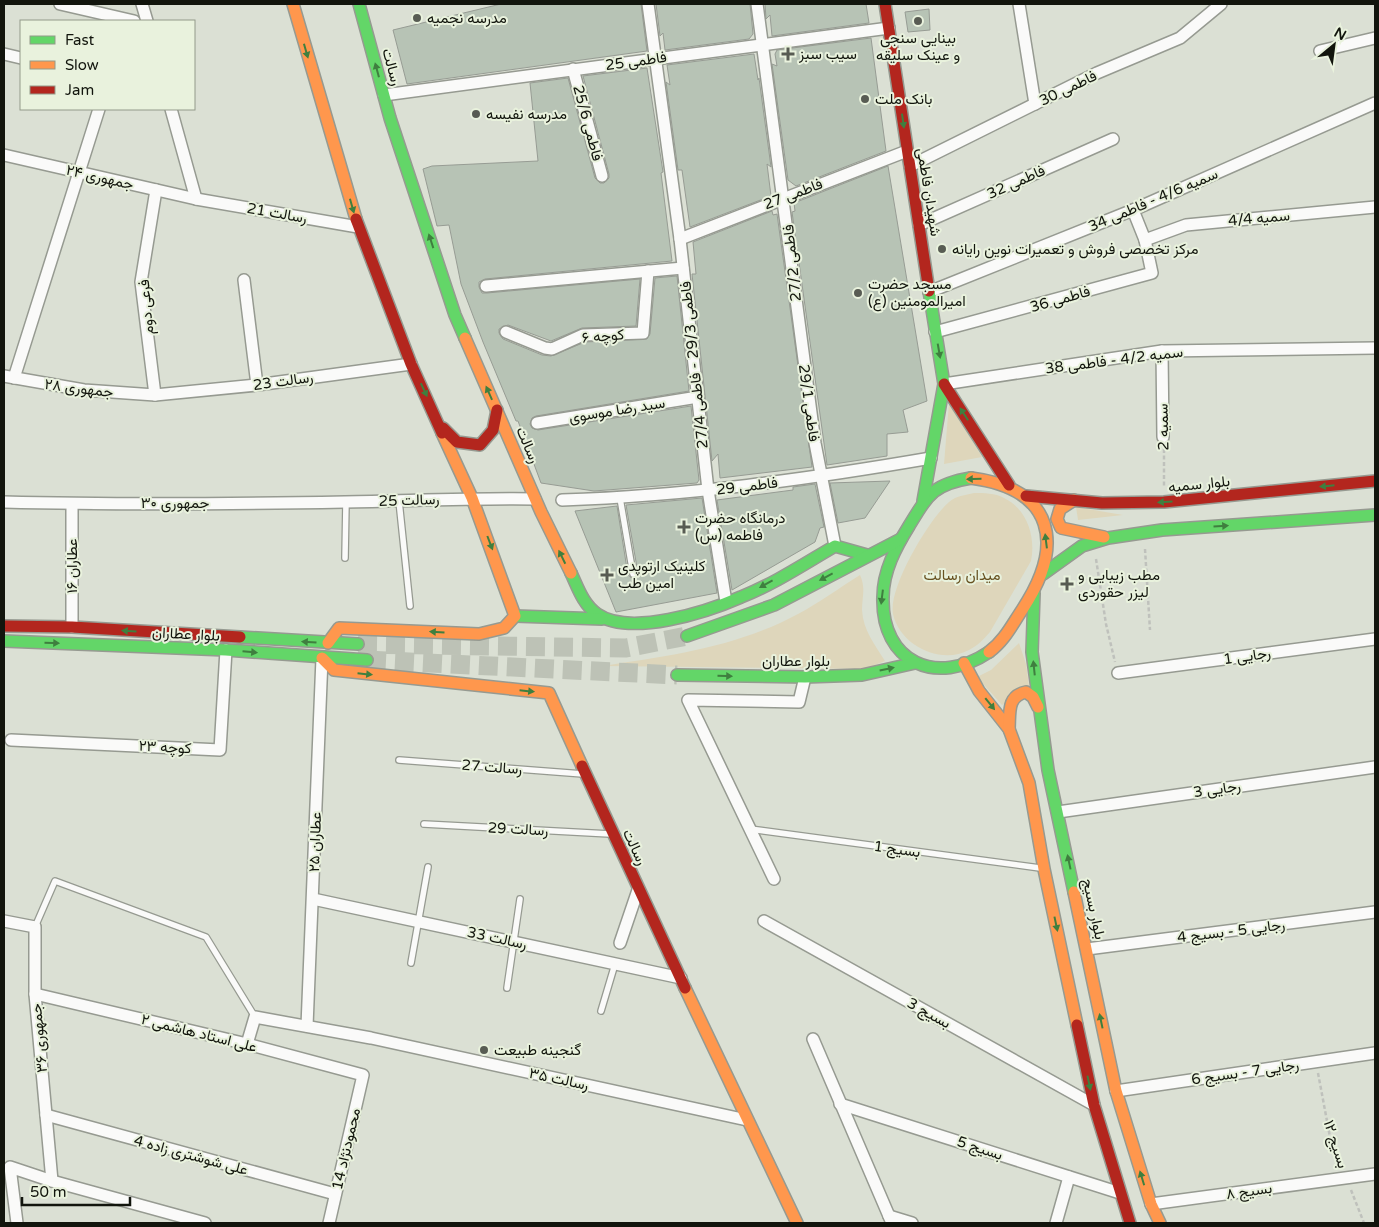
<svg xmlns="http://www.w3.org/2000/svg" width="1379" height="1227" font-family="'Varela Round',Vazirmatn,sans-serif">
<style>
.green{fill:#ded6bb}
.building{fill:#b7c3b5;stroke:#979c94}
.lines{fill:none;stroke-linecap:round;stroke-linejoin:round}
.primary-tunnel{stroke:#bdc2b6;stroke-width:19;stroke-dasharray:19 9;stroke-linecap:butt}
.lane-casing{stroke:#969a91;stroke-width:8}
.street-casing{stroke:#969a91;stroke-width:14}
.fast-casing{stroke:#969a91;stroke-width:14}
.slow-casing{stroke:#969a91;stroke-width:14}
.jam-casing{stroke:#969a91;stroke-width:14}
.path{stroke:#bfc1bc;stroke-width:2.5;stroke-dasharray:4 2.5;stroke-linecap:butt}
.lane{stroke:#fafaf9;stroke-width:5.5}
.street{stroke:#fafaf9;stroke-width:11}
.fast{stroke:#63d668;stroke-width:11}
.slow{stroke:#ff974d;stroke-width:11}
.jam{stroke:#b3261e;stroke-width:11}
.oneway{fill:#3f7f3f}
.poi-dot{fill:#585c53;stroke:#e9f2dd;stroke-width:2}
.labels{text-anchor:middle;stroke-width:4;stroke-linejoin:round;paint-order:stroke}
.poi-label{font-size:15px;fill:#12150d;stroke:#e9f2dd;text-anchor:start}
.street-label{font-size:15px;fill:#12150d;stroke:#e9f2dd}
.park-label{font-size:15px;fill:#675120;stroke:#e9f2dd}
</style>
<rect width="100%" height="100%" fill="#dbe0d4"/>
<!-- green -->
<g class="green">
<polygon points="949,403 982,457 944,464"/>
<path d="M974,493C984,493 995,493 1004,498C1027,509 1036,537 1031,561L990,632C984,639 977,646 969,650C941,665 900,646 893,614C888,588 929,519 949,502C956,496 965,495 974,493Z"/>
<polygon points="1076,507 1123,515 1078,520"/>
<path d="M860,575C866,588 862,597 862,610C863,630 875,645 885,661L865,669L602,666C670,656 737,647 798,614C819,603 839,588 860,575Z"/>
<polygon points="1019,643 1026,664 1029,686 1002,705 977,677 991,670"/>
</g>
<!-- building -->
<g class="building">
<polygon points="501,4 641,4 647,51 407,84 393,30"/>
<polygon points="656,4 750,4 753,34 749,39 665,50 663,33 660,36"/>
<polygon points="765,4 866,4 869,23 772,36 770,15 766,19"/>
<polygon points="929,9 930,30 908,32 905,12"/>
<polygon points="871,38 886,151 796,186 788,180 772,64 777,66 775,54 777,50"/>
<polygon points="754,54 758,80 759,78 771,167 767,164 771,196 690,227 682,170 678,170 666,82 670,85 667,65"/>
<polygon points="647,68 663,172 661,173 672,261 485,279 479,282 479,287 482,293 487,293 640,279 636,326 582,328 551,341 508,325 499,329 499,333 503,339 542,355 551,356 585,342 647,339 650,334 655,278 677,276 689,391 536,416 532,418 530,424 532,428 538,430 691,406 699,480 697,483 594,491 541,483 518,421 516,421 483,342 461,284 449,225 437,226 423,169 432,166 538,161 530,83 568,78 595,178 600,183 604,183 609,178 609,174 583,76"/>
<polygon points="888,166 927,401 903,410 908,432 887,434 887,456 827,465 792,212 795,211 794,203"/>
<polygon points="772,211 773,215 777,214 812,467 720,478 718,454 712,461 692,274 696,274 693,242"/>
<polygon points="890,481 865,518 838,523 830,483"/>
<polygon points="815,484 824,527 820,528 815,542 732,590 717,500 793,490 793,487"/>
<polygon points="702,498 717,593 616,612 575,511 617,506 628,575 633,579 638,573 626,505"/>
</g>
<g class="lines">
<!-- primary-tunnel -->
<g class="primary-tunnel">
<polyline points="358,644 626,648 687,636"/>
<polyline points="367,660 677,675"/>
</g>
<!-- lane casing -->
<g class="lane-casing">
<g id="lane">
<polyline points="620,498 633,574"/>
<polyline points="399,501 410,606"/>
<polyline points="345,558 346,502"/>
<polyline points="399,760 583,774"/>
<polyline points="424,824 610,834"/>
<polyline points="750,829 1040,868"/>
<polyline points="35,927 55,881 206,937 255,1017"/>
<polyline points="411,963 428,867"/>
<polyline points="507,988 520,899"/>
<polyline points="601,1011 615,964"/>
</g>
</g>
<!-- street casing -->
<g class="street-casing">
<g id="street">
<polyline points="60,4 134,21"/>
<polyline points="142,4 147,21"/>
<polyline points="648,4 680,239 708,490 726,602"/>
<polyline points="757,4 815,443 835,546"/>
<polyline points="1019,4 1035,104"/>
<polyline points="1320,51 1375,38"/>
<polyline points="4,54 21,58"/>
<polyline points="573,69 602,176"/>
<polyline points="384,95 889,28"/>
<polyline points="171,109 196,199"/>
<polyline points="4,155 196,199 358,227"/>
<polyline points="910,166 1097,73 1180,38 1221,4"/>
<polyline points="919,225 1113,139"/>
<polyline points="680,239 907,151"/>
<polyline points="1145,240 1186,225 1375,207"/>
<polyline points="244,280 257,385"/>
<polyline points="486,286 683,268"/>
<polyline points="929,292 1133,210 1375,103"/>
<polyline points="506,332 545,348 552,349 583,335 643,333 648,271"/>
<polyline points="935,332 1152,273 1145,240 1133,210"/>
<polyline points="1162,351 1163,437"/>
<polyline points="4,376 84,390 155,395 257,385 411,364"/>
<polyline points="14,378 99,109"/>
<polyline points="944,384 1162,351 1375,348"/>
<polyline points="155,395 141,282 156,190"/>
<polyline points="537,423 698,397"/>
<path d="M562,500C686,496 809,479 931,458"/>
<path d="M4,502C118,505 232,504 345,502C409,501 472,498 535,499"/>
<polyline points="72,627 72,504"/>
<polyline points="1118,673 1375,639"/>
<polyline points="11,740 220,750 226,650"/>
<polyline points="1058,812 1375,767"/>
<polyline points="774,879 688,700 799,702 805,677"/>
<polyline points="313,899 681,978"/>
<polyline points="4,921 35,927 35,994 52,1181"/>
<polyline points="764,921 1094,1105"/>
<polyline points="620,943 638,890"/>
<polyline points="1087,949 1375,912"/>
<polyline points="35,994 247,1044 363,1075 329,1223"/>
<polyline points="307,1026 322,658"/>
<polyline points="813,1039 892,1223"/>
<polyline points="247,1044 255,1017 371,1038 747,1120"/>
<polyline points="1116,1091 1375,1053"/>
<polyline points="840,1104 1120,1193"/>
<polyline points="46,1115 335,1194"/>
<polyline points="1151,1204 1375,1174"/>
<polyline points="889,1216 912,1223"/>
<polyline points="17,1223 10,1167 52,1181 205,1223"/>
<polyline points="1056,1223 1069,1177"/>
</g>
</g>
<!-- fast casing -->
<g class="fast-casing">
<g id="fast">
<polyline points="359,4 390,118 455,315 465,338"/>
<path d="M971,478C933,484 928,495 909,526C896,547 883,571 883,597C881,663 937,687 989,652"/>
<polyline points="923,501 944,384 929,291"/>
<path d="M571,573C578,588 583,604 597,614C630,637 707,612 741,597C774,584 804,564 835,546L867,555"/>
<polyline points="1043,574 1082,546 1108,538 1162,530 1375,515"/>
<polyline points="1034,593 1032,652 1048,770 1074,892"/>
<polyline points="515,616 602,619"/>
<polyline points="687,636 774,605 901,539"/>
<polyline points="240,637 358,644"/>
<polyline points="4,641 226,650 367,660"/>
<polyline points="677,675 805,677 862,675 915,663"/>
</g>
</g>
<!-- slow casing -->
<g class="slow-casing">
<g id="slow">
<polyline points="293,4 356,219"/>
<polyline points="465,338 541,512 571,573"/>
<path d="M971,478C1055,489 1065,545 1022,610C1012,625 1004,641 989,652"/>
<polyline points="1074,500 1060,509 1057,519 1061,528 1104,537"/>
<polyline points="328,643 339,628 479,634 504,628 515,616 472,498 442,433"/>
<polyline points="322,658 334,670 549,693 582,766"/>
<polyline points="964,663 979,691 1009,729 1029,783 1044,869 1077,1025"/>
<path d="M1009,729C1010,712 1007,696 1026,692L1033,697L1038,707"/>
<polyline points="1074,892 1116,1091 1151,1204 1160,1223"/>
<polyline points="685,988 797,1223"/>
</g>
</g>
<!-- jam casing -->
<g class="jam-casing">
<g id="jam">
<polyline points="885,4 929,291"/>
<polyline points="356,219 411,364 442,433"/>
<polyline points="944,384 1009,485"/>
<polyline points="443,428 457,442 480,445 493,430 497,410"/>
<polyline points="1026,496 1102,503 1164,502 1375,481"/>
<polyline points="4,626 72,627 240,637"/>
<polyline points="582,766 685,988"/>
<polyline points="1077,1025 1094,1105 1130,1223"/>
</g>
</g>
<!-- path -->
<g class="path">
<polyline points="1164,449 1164,486"/>
<polyline points="1145,549 1150,630"/>
<polyline points="1096,559 1106,624 1115,662"/>
<polyline points="1318,1073 1330,1137 1342,1166"/>
<polyline points="1351,1190 1364,1223"/>
</g>
<!-- lane -->
<use href="#lane" class="lane"/>
<!-- street -->
<use href="#street" class="street"/>
<!-- fast -->
<use href="#fast" class="fast"/>
<!-- slow -->
<use href="#slow" class="slow"/>
<!-- jam -->
<use href="#jam" class="jam"/>
</g>
<!-- one-way arrows -->
<defs><path id="oneway-solid" d="M-6-.8H1V-3.2L6.5 0L1 3.2V.8H-6Z" transform="scale(1.25)"/></defs>
<g class="oneway">
<use href="#oneway-solid" transform="translate(306 51) rotate(74)"/>
<use href="#oneway-solid" transform="translate(377 70) rotate(-105)"/>
<use href="#oneway-solid" transform="translate(903 121) rotate(82)"/>
<use href="#oneway-solid" transform="translate(352 206) rotate(74)"/>
<use href="#oneway-solid" transform="translate(431 241) rotate(-108)"/>
<use href="#oneway-solid" transform="translate(939 351) rotate(80)"/>
<use href="#oneway-solid" transform="translate(424 390) rotate(65)"/>
<use href="#oneway-solid" transform="translate(489 393) rotate(-114)"/>
<use href="#oneway-solid" transform="translate(964 414) rotate(-123)"/>
<use href="#oneway-solid" transform="translate(974 479) rotate(179)"/>
<use href="#oneway-solid" transform="translate(1327 486) rotate(174)"/>
<use href="#oneway-solid" transform="translate(1165 502) rotate(177)"/>
<use href="#oneway-solid" transform="translate(1221 526) rotate(-4)"/>
<use href="#oneway-solid" transform="translate(1046 541) rotate(-97)"/>
<use href="#oneway-solid" transform="translate(490 543) rotate(69)"/>
<use href="#oneway-solid" transform="translate(562 557) rotate(-116)"/>
<use href="#oneway-solid" transform="translate(826 577) rotate(152)"/>
<use href="#oneway-solid" transform="translate(766 584) rotate(151)"/>
<use href="#oneway-solid" transform="translate(882 597) rotate(97)"/>
<use href="#oneway-solid" transform="translate(129 631) rotate(-176)"/>
<use href="#oneway-solid" transform="translate(437 632) rotate(-177)"/>
<use href="#oneway-solid" transform="translate(309 642) rotate(-176)"/>
<use href="#oneway-solid" transform="translate(52 643) rotate(2)"/>
<use href="#oneway-solid" transform="translate(250 652) rotate(5)"/>
<use href="#oneway-solid" transform="translate(1034 668) rotate(-96)"/>
<use href="#oneway-solid" transform="translate(887 669) rotate(-12)"/>
<use href="#oneway-solid" transform="translate(365 674) rotate(6)"/>
<use href="#oneway-solid" transform="translate(725 676) rotate(1)"/>
<use href="#oneway-solid" transform="translate(527 691) rotate(6)"/>
<use href="#oneway-solid" transform="translate(990 704) rotate(51)"/>
<use href="#oneway-solid" transform="translate(1069 862) rotate(-102)"/>
<use href="#oneway-solid" transform="translate(1056 924) rotate(78)"/>
<use href="#oneway-solid" transform="translate(1101 1021) rotate(-102)"/>
<use href="#oneway-solid" transform="translate(1089 1083) rotate(78)"/>
<use href="#oneway-solid" transform="translate(1142 1178) rotate(-107)"/>
</g>
<!-- markers -->
<g class="poi-dot">
<circle cx="417" cy="18" r="5"/>
<circle cx="918" cy="21" r="5"/>
<path d="M785.5 46.5h5v5h5v5h-5v5h-5v-5h-5v-5h5z"/>
<circle cx="865" cy="99" r="5"/>
<circle cx="476" cy="114" r="5"/>
<circle cx="942" cy="249" r="5"/>
<circle cx="858" cy="293" r="5"/>
<path d="M681.5 519.5h5v5h5v5h-5v5h-5v-5h-5v-5h5z"/>
<path d="M604.5 567.5h5v5h5v5h-5v5h-5v-5h-5v-5h5z"/>
<path d="M1064.5 576.5h5v5h5v5h-5v5h-5v-5h-5v-5h5z"/>
<circle cx="484" cy="1050" r="5"/>
</g>
<g class="labels">
<!-- poi labels -->
<g class="poi-label">
<text x="427" y="23">مدرسه نجمیه</text>
<text x="918" y="43" text-anchor="middle">بینایی سنجی<tspan x="918" dy="17">و عینک سلیقه</tspan></text>
<text x="799" y="59">سیب سبز</text>
<text x="875" y="104">بانک ملت</text>
<text x="486" y="119">مدرسه نفیسه</text>
<text x="952" y="254">مرکز تخصصی فروش و تعمیرات نوین رایانه</text>
<text x="868" y="289">مسجد حضرت<tspan x="868" dy="17">امیرالمومنین (ع)</tspan></text>
<text x="695" y="523">درمانگاه حضرت<tspan x="695" dy="17">فاطمه (س)</tspan></text>
<text x="618" y="571">کلینیک ارتوپدی<tspan x="618" dy="17">امین طب</tspan></text>
<text x="1078" y="580">مطب زیبایی و<tspan x="1078" dy="17">لیزر حقوردی</tspan></text>
<text x="494" y="1055">گنجینه طبیعت</text>
</g>
<!-- street labels -->
<g class="street-label">
<text transform="translate(636 61) rotate(-8)" y="5">فاطمی 25</text>
<text transform="translate(392 67) rotate(75)" y="5">رسالت</text>
<text transform="translate(1068 88) rotate(-26)" y="5">فاطمی 30</text>
<text transform="translate(588 123) rotate(75)" y="5">فاطمی 25/6</text>
<text transform="translate(100 177) rotate(13)" y="5">جمهوری ۲۴</text>
<text transform="translate(1016 182) rotate(-24)" y="5">فاطمی 32</text>
<text transform="translate(929 192) rotate(81)" y="5">شهیدان فاطمی</text>
<text transform="translate(793 194) rotate(-21)" y="5">فاطمی 27</text>
<text transform="translate(1153 200) rotate(-23)" y="5">سمیه 4/6 - فاطمی 34</text>
<text transform="translate(277 213) rotate(10)" y="5">رسالت 21</text>
<text transform="translate(1259 218) rotate(-5)" y="5">سمیه 4/4</text>
<text transform="translate(792 263) rotate(-96)" y="5">فاطمی 27/2</text>
<text transform="translate(1060 299) rotate(-16)" y="5">فاطمی 36</text>
<text transform="translate(146 307) rotate(-95)" y="5">فرعی دوم</text>
<text transform="translate(603 336) rotate(-5)" y="5">کوچه ۶</text>
<text transform="translate(1114 360) rotate(-7)" y="5">سمیه 4/2 - فاطمی 38</text>
<text transform="translate(694 365) rotate(-96)" y="5">فاطمی 29/3 - فاطمی 27/4</text>
<text transform="translate(283 381) rotate(-8)" y="5">رسالت 23</text>
<text transform="translate(79 388) rotate(7)" y="5">جمهوری ۲۸</text>
<text transform="translate(809 403) rotate(82)" y="5">فاطمی 29/1</text>
<text transform="translate(617 410) rotate(-9)" y="5">سید رضا موسوی</text>
<text transform="translate(1163 427) rotate(-91)" y="5">سمیه 2</text>
<text transform="translate(528 445) rotate(67)" y="5">رسالت</text>
<text transform="translate(1199 484) rotate(-6)" y="5">بلوار سمیه</text>
<text transform="translate(747 486) rotate(-7)" y="5">فاطمی 29</text>
<text transform="translate(409 500) rotate(-2)" y="5">رسالت 25</text>
<text x="175" y="508">جمهوری ۳۰</text>
<text transform="translate(72 566) rotate(-90)" y="5">عطاران ۱۶</text>
<text transform="translate(186 634) rotate(3)" y="5">بلوار عطاران</text>
<text transform="translate(1247 656) rotate(-8)" y="5">رجایی 1</text>
<text x="796" y="666">بلوار عطاران</text>
<text transform="translate(165 747) rotate(3)" y="5">کوچه ۲۳</text>
<text transform="translate(492 767) rotate(4)" y="5">رسالت 27</text>
<text transform="translate(1217 789) rotate(-8)" y="5">رجایی 3</text>
<text transform="translate(518 829) rotate(3)" y="5">رسالت 29</text>
<text transform="translate(315 842) rotate(-88)" y="5">عطاران ۲۵</text>
<text transform="translate(635 847) rotate(65)" y="5">رسالت</text>
<text transform="translate(897 849) rotate(8)" y="5">بسیج 1</text>
<text transform="translate(1094 909) rotate(78)" y="5">بلوار بسیج</text>
<text transform="translate(1231 931) rotate(-7)" y="5">رجایی 5 - بسیج 4</text>
<text transform="translate(497 938) rotate(12)" y="5">رسالت 33</text>
<text transform="translate(929 1013) rotate(29)" y="5">بسیج 3</text>
<text transform="translate(199 1033) rotate(14)" y="5">علی استاد هاشمی ۲</text>
<text transform="translate(39 1038) rotate(-95)" y="5">جمهوری ۳۶</text>
<text transform="translate(1245 1072) rotate(-8)" y="5">رجایی 7 - بسیج 6</text>
<text transform="translate(559 1079) rotate(12)" y="5">رسالت ۳۵</text>
<text transform="translate(1336 1144) rotate(72)" y="5">بسیج ۱۲</text>
<text transform="translate(980 1148) rotate(18)" y="5">بسیج 5</text>
<text transform="translate(346 1149) rotate(-77)" y="5">محمودنژاد 14</text>
<text transform="translate(191 1155) rotate(15)" y="5">علی شوشتری زاده 4</text>
<text transform="translate(1249 1191) rotate(-8)" y="5">بسیج ۸</text>
</g>
<!-- park labels -->
<g class="park-label">
<text x="962" y="580">میدان رسالت</text>
</g>
</g>
<!-- border -->
<rect width="1379" height="1227" fill="none" stroke="#12150d" stroke-width="10"/>
<!-- legend -->
<rect x="20" y="20" width="175" height="90" fill="#e9f2dd" stroke="#939a8a"/>
<rect x="30" y="36" width="25" height="8" fill="#63d668" stroke="#939a8a"/>
<text x="65" y="45" font-size="15" fill="#12150d">Fast</text>
<rect x="30" y="61" width="25" height="8" fill="#ff974d" stroke="#939a8a"/>
<text x="65" y="70" font-size="15" fill="#12150d">Slow</text>
<rect x="30" y="86" width="25" height="8" fill="#b3261e" stroke="#939a8a"/>
<text x="65" y="95" font-size="15" fill="#12150d">Jam</text>
<!-- north arrow -->
<g transform="translate(1334 45) rotate(29)" stroke="#e9f2dd" stroke-width="4" paint-order="stroke">
<path d="M0-4L9 19L0 12L-9 19Z" fill="#12150d"/>
<text y="-8" font-size="14" font-weight="bold" text-anchor="middle" fill="#12150d">N</text>
</g>
<!-- scale -->
<path d="M22 1197v8h108v-8" fill="none" stroke="#12150d" stroke-width="2.5"/>
<text x="30" y="1197" font-size="15" fill="#12150d" stroke="#e9f2dd" stroke-width="4" paint-order="stroke">50 m</text>
</svg>
